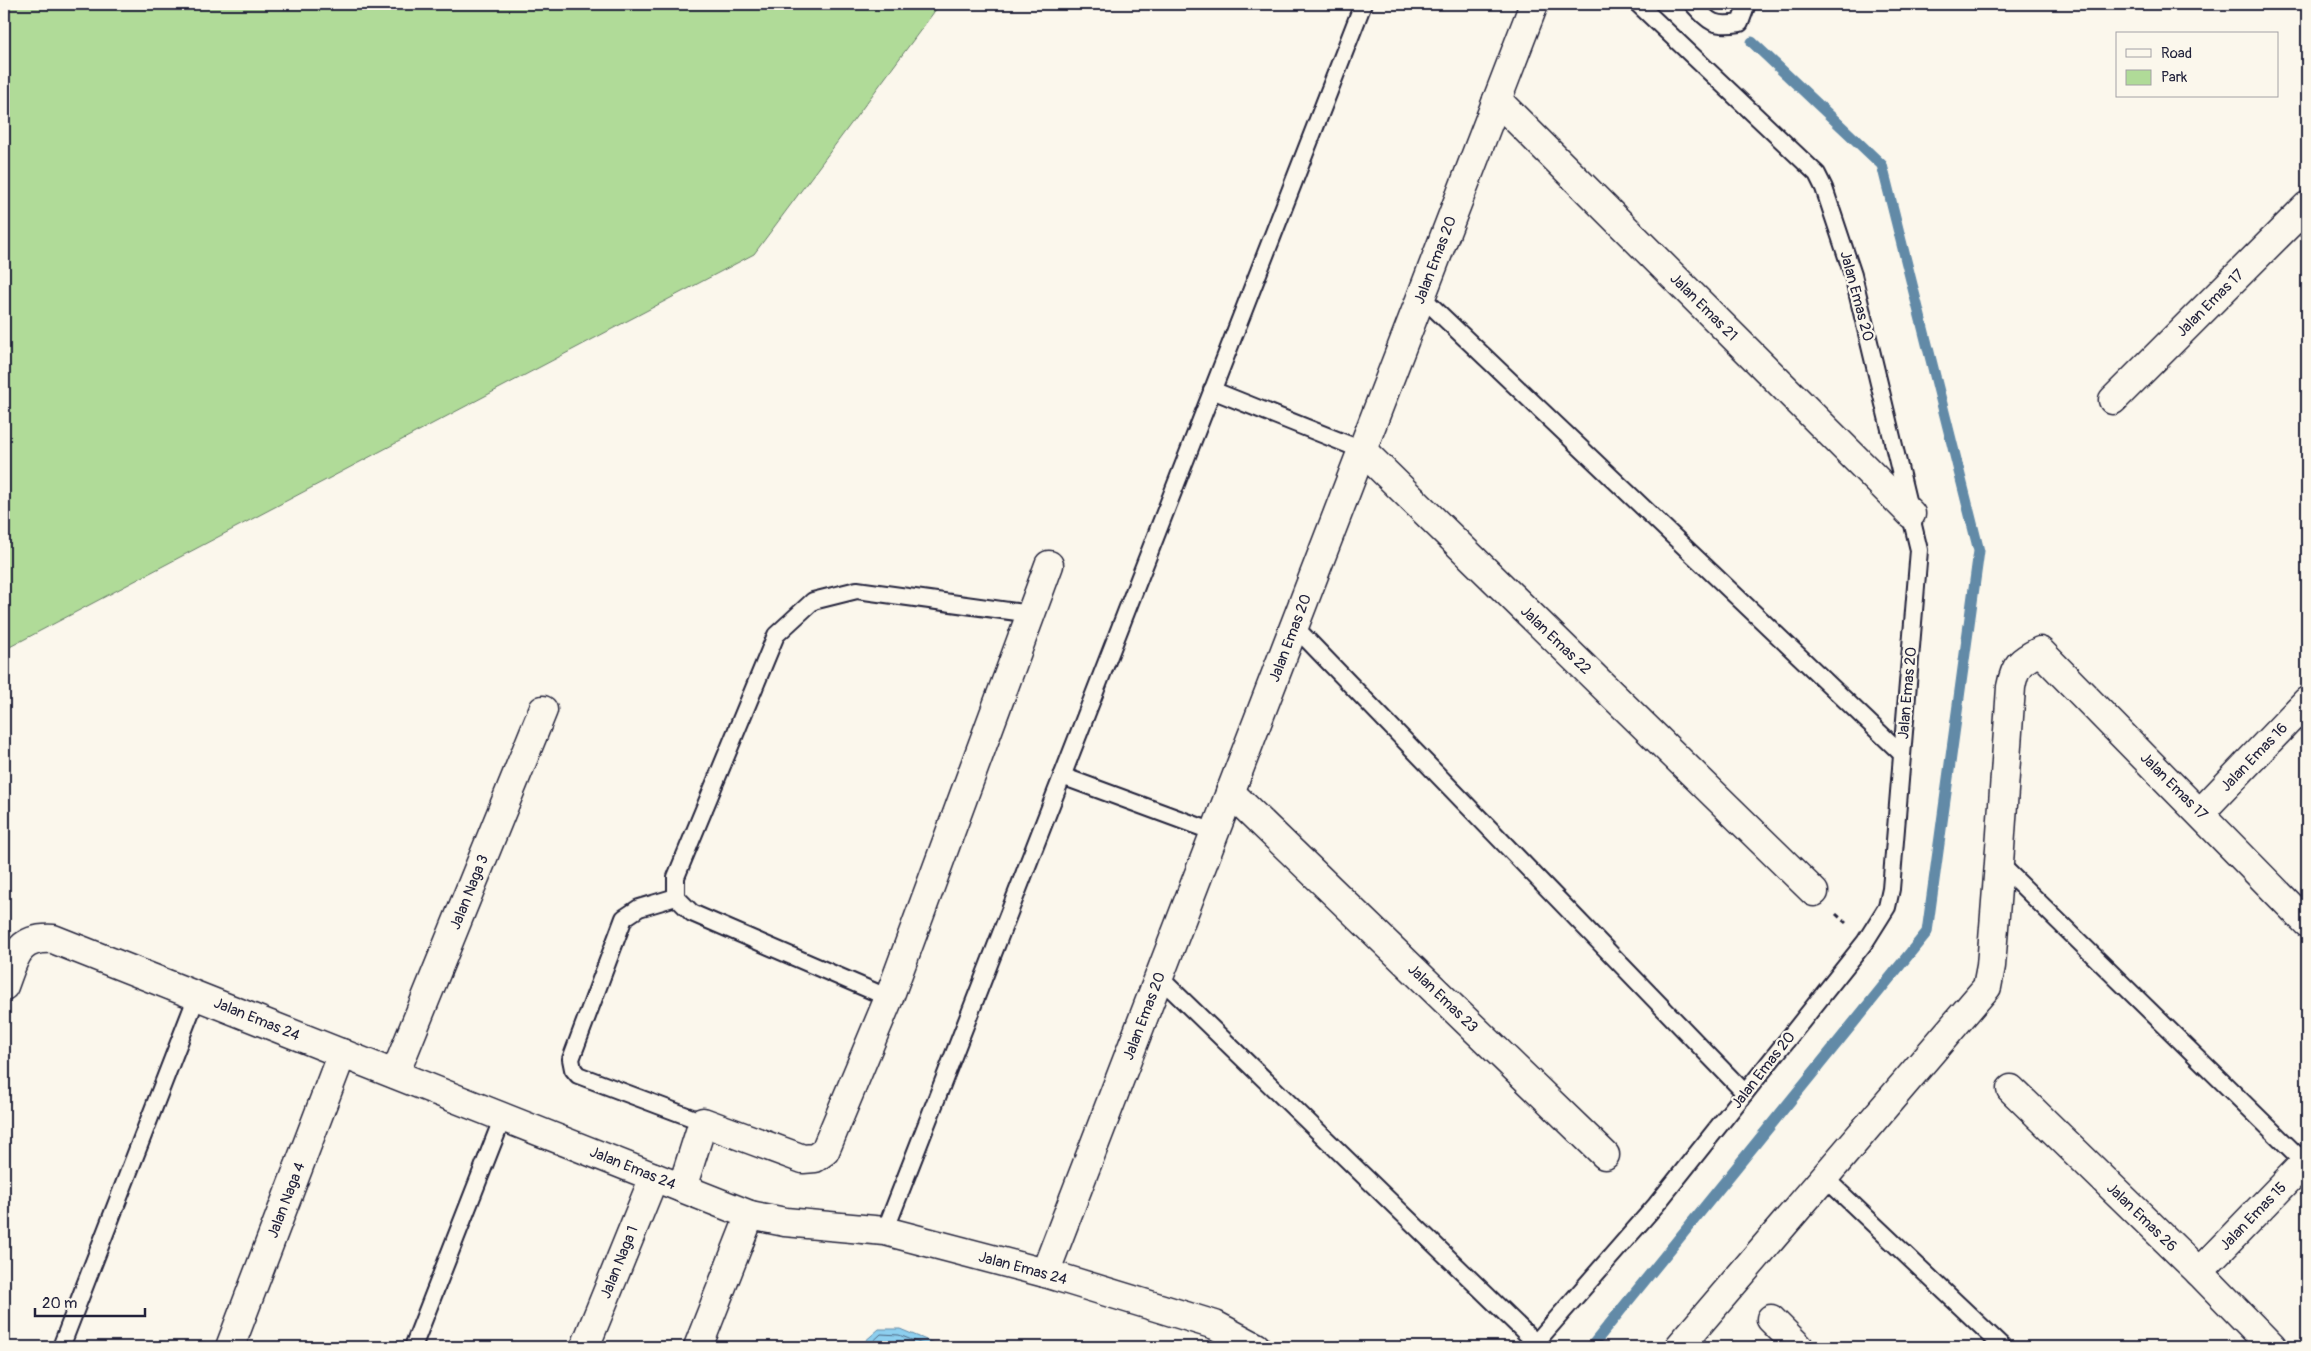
<svg xmlns="http://www.w3.org/2000/svg" width="2311" height="1351" font-family="Pangolin,sans-serif">
<style>
.green{fill:#b0db98;stroke:#697e6a}
.water{fill:#8dcfef;stroke:#628aa7}
.lines{fill:none;stroke-linecap:round;stroke-linejoin:round}
.shore{stroke:#4d6783;stroke-width:1}
.stream{stroke:#628aa7;stroke-width:11}
.service-casing{stroke:#22223b;stroke-width:20}
.minor-casing{stroke:#22223b;stroke-width:31}
.path{stroke:#22223b;stroke-width:3;stroke-dasharray:5 4;stroke-linecap:butt}
.service{stroke:#fbf7ec;stroke-width:16}
.minor{stroke:#fbf7ec;stroke-width:28}
.labels{text-anchor:middle;stroke-width:4.5;stroke-linejoin:round;paint-order:stroke}
.street-label{font-size:15px;fill:#22223b;stroke:#fbf7ec}
</style>
<rect width="100%" height="100%" fill="#fbf7ec"/>
<filter id="ink" filterUnits="userSpaceOnUse"><feTurbulence type="fractalNoise" baseFrequency=".02" numOctaves="2"/><feDisplacementMap in="SourceGraphic" scale="10" xChannelSelector="R" yChannelSelector="G"/><feConvolveMatrix kernelMatrix="1 2 1 2 8 2 1 2 1" color-interpolation-filters="sRGB"/></filter>
<g filter="url(#ink)">
<!-- green -->
<polygon class="green" points="4,4 940,4 754,254 4,650"/>
<!-- water -->
<polygon class="water" points="879,1329 900,1329 943,1347 862,1347 864,1342"/>
<g class="lines">
<!-- shore -->
<polyline class="shore" points="867,1347 881,1334 899,1335 930,1347"/>
<!-- stream -->
<polyline class="stream" points="1591,1347 1927,932 1979,551 1882,165 1752,42"/>
<!-- service casing -->
<g class="service-casing">
<g id="service">
<path d="M1693,4C1710,23 1714,27 1740,23L1747,4"/>
<polyline points="1421,296 1902,754"/>
<polyline points="1212,390 1362,450"/>
<polyline points="1294,626 1745,1093"/>
<polyline points="1062,776 1214,832"/>
<polyline points="1999,863 2305,1163"/>
<polyline points="676,897 639,908 624,918 571,1059 573,1069 578,1075 703,1122"/>
<polyline points="1159,977 1536,1343"/>
<polyline points="889,998 692,913 676,897 676,877 776,635 813,601 857,590 1031,614"/>
<polyline points="1824,1177 2003,1347"/>
<polyline points="885,1231 1363,4"/>
<polyline points="61,1347 197,996"/>
<polyline points="413,1347 503,1117"/>
<polyline points="1532,1347 1656,1205 1865,942 1887,907 1891,889 1919,550 1853,275 1824,188 1817,174 1638,4"/>
</g>
</g>
<!-- minor casing -->
<g class="minor-casing">
<g id="minor">
<polyline points="1497,100 1911,514"/>
<polyline points="2113,400 2307,206"/>
<polyline points="1362,450 1814,892"/>
<polyline points="1230,792 1605,1155"/>
<polyline points="2200,813 2307,701"/>
<path d="M4,986C15,957 17,937 53,939L750,1215L785,1222L885,1231L1045,1273L1215,1325L1256,1347"/>
<polyline points="395,1074 543,710"/>
<polyline points="2011,1089 2199,1272 2272,1347"/>
<polyline points="682,1188 703,1122 803,1159 815,1158 825,1151 889,998 1049,565"/>
<polyline points="2199,1272 2307,1160"/>
<polyline points="1045,1273 1534,4"/>
<polyline points="1771,1319 1799,1347"/>
<polyline points="230,1347 342,1053"/>
<polyline points="585,1347 654,1177"/>
<polyline points="698,1347 750,1215"/>
<path d="M1679,1347L1987,987L1991,966L1999,863L2011,687C2015,665 2020,661 2040,651L2307,923"/>
</g>
</g>
<!-- path -->
<polyline class="path" points="1836,914 1846,923"/>
<!-- service -->
<use href="#service" class="service"/>
<!-- minor -->
<use href="#minor" class="minor"/>
</g>
</g>
<g class="labels">
<!-- street labels -->
<g class="street-label">
<text transform="translate(1435 260) rotate(-69)" y="5">Jalan Emas 20</text>
<text transform="translate(1857 296) rotate(75)" y="5">Jalan Emas 20</text>
<text transform="translate(2210 303) rotate(-45)" y="5">Jalan Emas 17</text>
<text transform="translate(1704 307) rotate(45)" y="5">Jalan Emas 21</text>
<text transform="translate(1290 638) rotate(-69)" y="5">Jalan Emas 20</text>
<text transform="translate(1556 640) rotate(44)" y="5">Jalan Emas 22</text>
<text transform="translate(1907 693) rotate(-85)" y="5">Jalan Emas 20</text>
<text transform="translate(2254 757) rotate(-46)" y="5">Jalan Emas 16</text>
<text transform="translate(2174 786) rotate(45)" y="5">Jalan Emas 17</text>
<text transform="translate(469 892) rotate(-68)" y="5">Jalan Naga 3</text>
<text transform="translate(1443 998) rotate(44)" y="5">Jalan Emas 23</text>
<text transform="translate(1144 1016) rotate(-69)" y="5">Jalan Emas 20</text>
<text transform="translate(257 1019) rotate(22)" y="5">Jalan Emas 24</text>
<text transform="translate(1763 1070) rotate(-52)" y="5">Jalan Emas 20</text>
<text transform="translate(633 1168) rotate(22)" y="5">Jalan Emas 24</text>
<text transform="translate(286 1200) rotate(-69)" y="5">Jalan Naga 4</text>
<text transform="translate(2253 1216) rotate(-46)" y="5">Jalan Emas 15</text>
<text transform="translate(2142 1217) rotate(44)" y="5">Jalan Emas 26</text>
<text transform="translate(619 1262) rotate(-68)" y="5">Jalan Naga 1</text>
<text transform="translate(1023 1268) rotate(15)" y="5">Jalan Emas 24</text>
</g>
</g>
<!-- margin -->
<rect width="2311" height="1351" fill="none" stroke="#fbf7ec" stroke-width="20"/>
<rect x="10" y="10" width="2291" height="1331" fill="none" stroke="#22223b" stroke-width="2" filter="url(#ink)"/>
<!-- legend -->
<rect x="2116" y="32" width="162" height="65" fill="#fbf7ec" stroke="#a4a2a5"/>
<rect x="2126" y="49" width="25" height="8" fill="#fbf7ec" stroke="#a4a2a5"/>
<text x="2161" y="58" font-size="15" fill="#22223b">Road</text>
<rect x="2126" y="70" width="25" height="15" fill="#b0db98" stroke="#a4a2a5"/>
<text x="2161" y="82" font-size="15" fill="#22223b">Park</text>
<!-- scale -->
<path d="M35 1308v8h110v-8" fill="none" stroke="#22223b" stroke-width="2.5"/>
<text x="42" y="1308" font-size="15" fill="#22223b" stroke="#fbf7ec" stroke-width="4" paint-order="stroke">20 m</text>
</svg>
